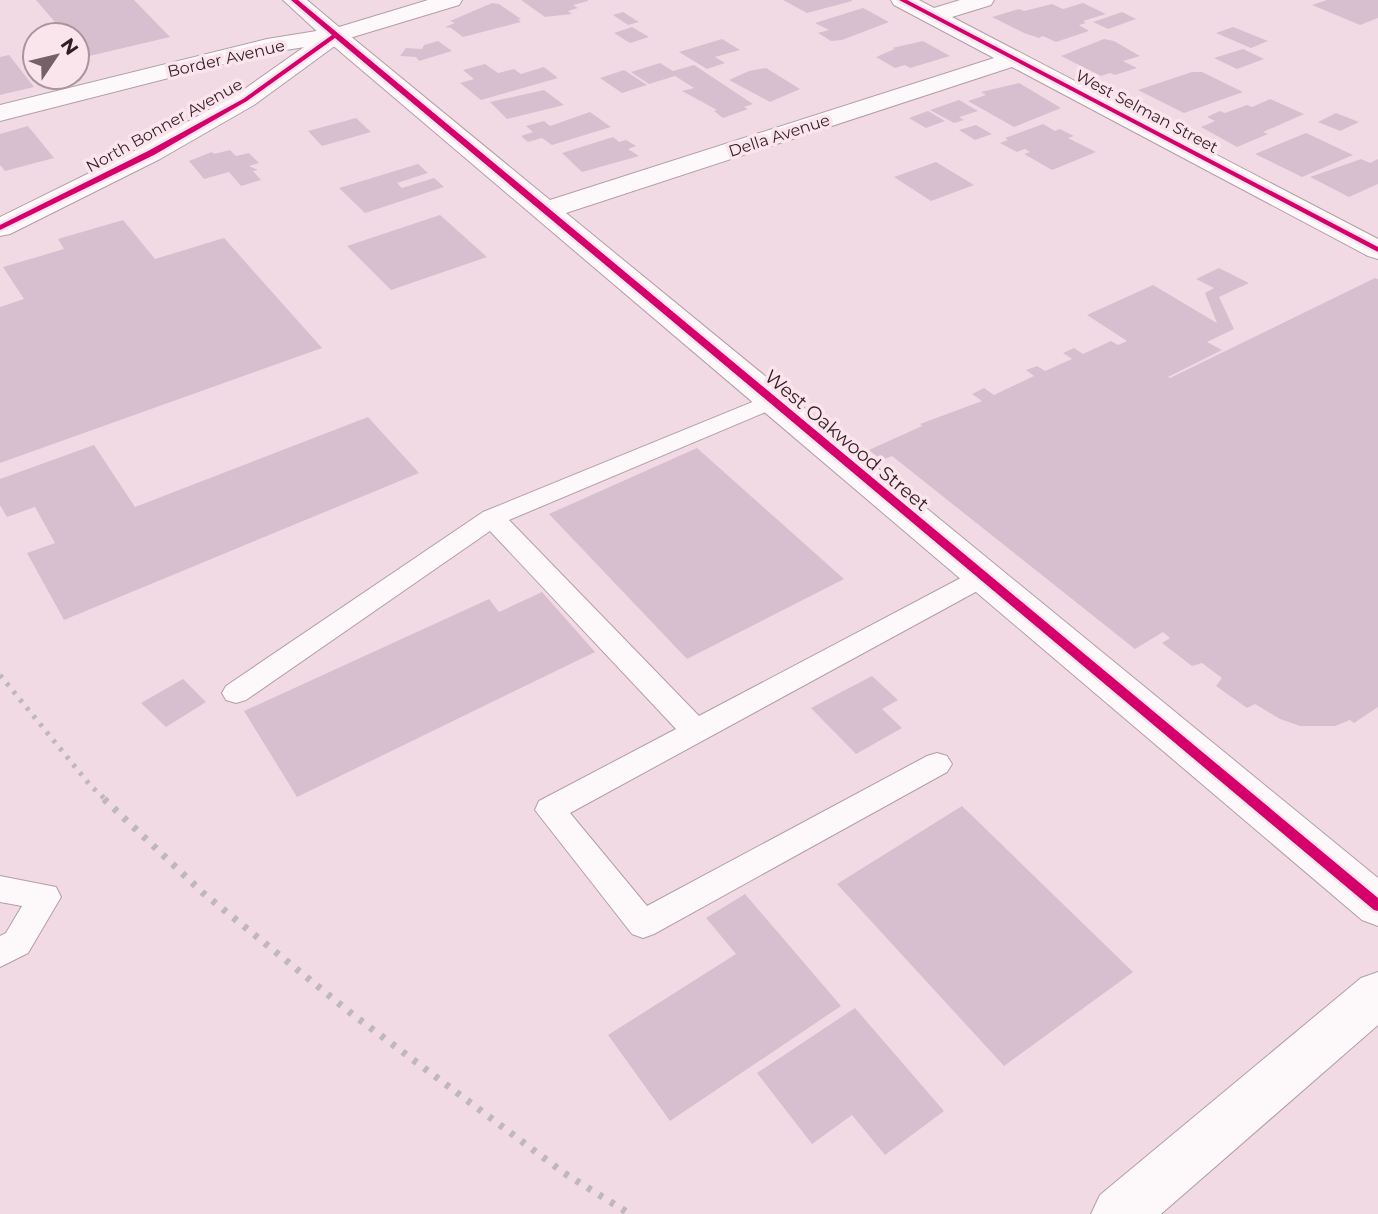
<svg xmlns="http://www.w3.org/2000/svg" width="1378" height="1214" font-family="Montserrat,sans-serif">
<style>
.building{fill:#d8bfd0}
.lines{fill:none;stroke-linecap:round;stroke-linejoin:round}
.service-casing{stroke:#b29ea6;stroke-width:2}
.minor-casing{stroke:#b29ea6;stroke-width:2}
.tertiary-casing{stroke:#b29ea6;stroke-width:2}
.service{fill:#fdf9fb;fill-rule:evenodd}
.minor{fill:#fdf9fb;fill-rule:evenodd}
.tertiary{fill:#fdf9fb;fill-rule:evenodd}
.rail-far1{stroke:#beb8ba;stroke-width:5;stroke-dasharray:3.5 7;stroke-linecap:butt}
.rail{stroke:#beb8ba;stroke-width:7;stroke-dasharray:4.5 9;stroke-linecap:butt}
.cycleway-casing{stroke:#fbe5ed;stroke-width:5}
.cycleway{fill:#d6006c;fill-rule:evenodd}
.labels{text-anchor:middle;stroke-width:7;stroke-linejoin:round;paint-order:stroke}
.far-street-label{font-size:16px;fill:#311d26;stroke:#fbe5ed}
.street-label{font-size:19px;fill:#311d26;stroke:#fbe5ed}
</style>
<rect width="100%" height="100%" fill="#f2dae4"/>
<!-- building -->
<g class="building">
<polygon points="36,0 134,0 170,37 85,57 77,48 77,35 66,35"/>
<polygon points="521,0 588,0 588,1 573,5 578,8 568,11 572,14 545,17"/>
<polygon points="783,0 852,0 852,1 807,13"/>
<polygon points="1327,0 1378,0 1378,18 1360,25 1312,5"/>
<polygon points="492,3 499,4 521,19 518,19 521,22 463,37 451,28 445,27 455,23 450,21"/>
<polygon points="1083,3 1106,14 1083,21 1086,23 1079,25 1089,31 1056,42 1043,36 1039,38 1024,33 992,17 1019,9 1024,11 1052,4 1063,9"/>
<polygon points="863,8 889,22 842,40 831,41 818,33 829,30 815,23"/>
<polygon points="623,12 639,22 628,25 613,15"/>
<polygon points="1122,12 1136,19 1108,29 1093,22"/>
<polygon points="632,27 649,37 630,43 614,33"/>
<polygon points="1233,27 1268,41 1251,48 1216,33"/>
<polygon points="722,39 740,50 715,57 725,63 707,69 679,52"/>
<polygon points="1104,39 1114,41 1140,56 1123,61 1137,68 1115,75 1110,73 1101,76 1061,56"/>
<polygon points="438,41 452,51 419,61 416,57 400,56 406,48 422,49 424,45"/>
<polygon points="923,41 950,56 910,68 905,65 895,68 876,57 895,49 892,48"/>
<polygon points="1243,49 1264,59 1237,69 1214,58"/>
<polygon points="9,55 34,87 0,95 0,57"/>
<polygon points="660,63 673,71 694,65 753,104 744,107 748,109 723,118 714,111 717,110 682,91 694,88 675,76 649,84 631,72"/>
<polygon points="485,64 498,73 514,69 521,74 544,67 558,78 481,100 460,83 474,79 463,70"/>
<polygon points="766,68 800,89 770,102 729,80 749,71"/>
<polygon points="624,70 647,85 622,93 600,78"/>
<polygon points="1192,72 1202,72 1243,92 1184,113 1138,90"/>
<polygon points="1019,83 1061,108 1014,127 968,101 986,95 981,92"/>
<polygon points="544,90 564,105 507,119 490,102"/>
<polygon points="1270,99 1304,114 1263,132 1268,134 1237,147 1201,127 1215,121 1207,117 1220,111 1225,113 1247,105 1252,107"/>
<polygon points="959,100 978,111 959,117 964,120 954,123 930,110"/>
<polygon points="928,111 945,121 926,128 909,118"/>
<polygon points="590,112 611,127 552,145 542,138 528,142 521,136 533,132 526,126 544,121 550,126"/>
<polygon points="1336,113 1359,122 1340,131 1318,122"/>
<polygon points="356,118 371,132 322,146 308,131"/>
<polygon points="1043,124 1055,131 1060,129 1074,136 1068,138 1096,152 1052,170 1024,154 1030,152 1025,149 1017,152 1000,143 1008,140 1005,138"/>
<polygon points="976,125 992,134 975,140 959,130"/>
<polygon points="28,126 54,158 5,171 0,165 0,134"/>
<polygon points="1306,133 1353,155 1302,177 1255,154"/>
<polygon points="613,137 619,142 626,140 636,146 628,149 639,156 582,172 562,153"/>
<polygon points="230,150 236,156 249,153 259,163 249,166 258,170 253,171 261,180 241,186 229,172 204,179 189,161 212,152 214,154"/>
<polygon points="1361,159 1370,163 1378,159 1378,184 1349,197 1310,177"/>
<polygon points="936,162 974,185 931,201 894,177"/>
<polygon points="418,164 428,173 397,183 402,188 434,178 444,187 365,213 339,188"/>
<polygon points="440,215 487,257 391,290 347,246"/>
<polygon points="123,220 155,259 224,238 322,348 0,463 0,307 24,299 3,267 64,249 58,239"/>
<polygon points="1219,268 1249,283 1219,297 1234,329 1207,342 1222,350 1168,377 1170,378 1375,278 1378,279 1378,707 1354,723 1350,720 1335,726 1300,726 1280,719 1255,704 1247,708 1216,686 1222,678 1202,663 1192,666 1162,643 1170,638 1163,632 1135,649 892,456 882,460 869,450 922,426 920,424 982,401 972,394 984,388 994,395 1034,376 1026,370 1037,366 1045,371 1072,359 1063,353 1074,348 1083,354 1111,341 1118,345 1127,341 1087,315 1153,285 1217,323 1205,293 1214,288 1196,279"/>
<polygon points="368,417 419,473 64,620 27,553 55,543 35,507 7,517 0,505 0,479 94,445 135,507"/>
<polygon points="697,448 844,579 687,659 549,514"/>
<polygon points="542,592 595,652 297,797 244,711 489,599 499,612"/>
<polygon points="872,676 898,700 882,709 902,728 856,754 811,708"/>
<polygon points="183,679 206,702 166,727 141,703"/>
<polygon points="962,806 1133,972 1004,1066 837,884"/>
<polygon points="745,894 841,1006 670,1121 608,1035 736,954 706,918"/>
<polygon points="855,1008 944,1111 885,1155 852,1115 812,1144 757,1073"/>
</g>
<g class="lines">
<!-- service casing -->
<g class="service-casing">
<g id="service">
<polygon points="772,394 780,396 783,401 780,406 509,520 699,716 974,571 983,568 992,571 996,577 992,583 570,813 647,906 927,756 937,753 947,756 952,764 947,772 654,934 643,938 632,934 535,810 539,801 676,729 490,531 246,700 236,703 226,700 222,693 226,686 483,512"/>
<polygon points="0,876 56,887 61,897 28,953 0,967 0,936 6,933 22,906 0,902"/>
</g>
</g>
<!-- minor casing -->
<g class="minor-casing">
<g id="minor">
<polygon points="891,0 919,0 934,8 960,0 994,0 991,5 952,17 1378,239 1378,259 1368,256 1012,67 566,213 1378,878 1378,926 1362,920 330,43 267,53 0,121 0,105 267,39 335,28 343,30 550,200 994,58 894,5"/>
<polygon points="1378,972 1378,1025 1161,1214 1091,1214 1100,1195 1361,978"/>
</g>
</g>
<!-- tertiary casing -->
<g class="tertiary-casing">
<polygon id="tertiary" points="283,0 307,0 339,27 428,0 462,0 459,5 343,40 254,105 160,159 10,234 0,236 0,217 142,147 236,95 321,35"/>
</g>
<!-- service -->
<use href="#service" class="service"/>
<!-- minor -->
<use href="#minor" class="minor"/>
<!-- tertiary -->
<use href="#tertiary" class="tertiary"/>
<!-- rail-far1 -->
<polyline class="rail-far1" points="0,675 90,785 106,800"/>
<!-- rail -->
<polyline class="rail" points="104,799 203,893 352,1014 564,1173 630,1214"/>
<!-- cycleway casing -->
<g class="cycleway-casing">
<g id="cycleway">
<polygon points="291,0 298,0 1378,898 1378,911 1374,910 335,38 247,101 154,155 0,230 0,225 148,151 243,99 332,35"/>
<polygon points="899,0 907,0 1378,247 1378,252"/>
</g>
</g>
<!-- cycleway -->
<use href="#cycleway" class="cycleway"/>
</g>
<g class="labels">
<!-- far-street labels -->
<g class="far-street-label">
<text transform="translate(226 58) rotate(-13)" y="6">Border Avenue</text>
<text transform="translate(1147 111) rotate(28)" y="6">West Selman Street</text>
<text transform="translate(164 125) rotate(-29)" y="6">North Bonner Avenue</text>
<text transform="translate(779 135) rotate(-18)" y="6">Della Avenue</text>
</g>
<!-- street labels -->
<g class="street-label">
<text transform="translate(847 440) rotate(40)" y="7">West Oakwood Street</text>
</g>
</g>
<!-- north arrow -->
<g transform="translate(56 56) rotate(55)"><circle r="33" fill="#fbe5ed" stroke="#aa959d" stroke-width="2"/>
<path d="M0-5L12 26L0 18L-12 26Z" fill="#755f68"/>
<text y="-10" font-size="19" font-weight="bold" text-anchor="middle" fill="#311d26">N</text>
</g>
</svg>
